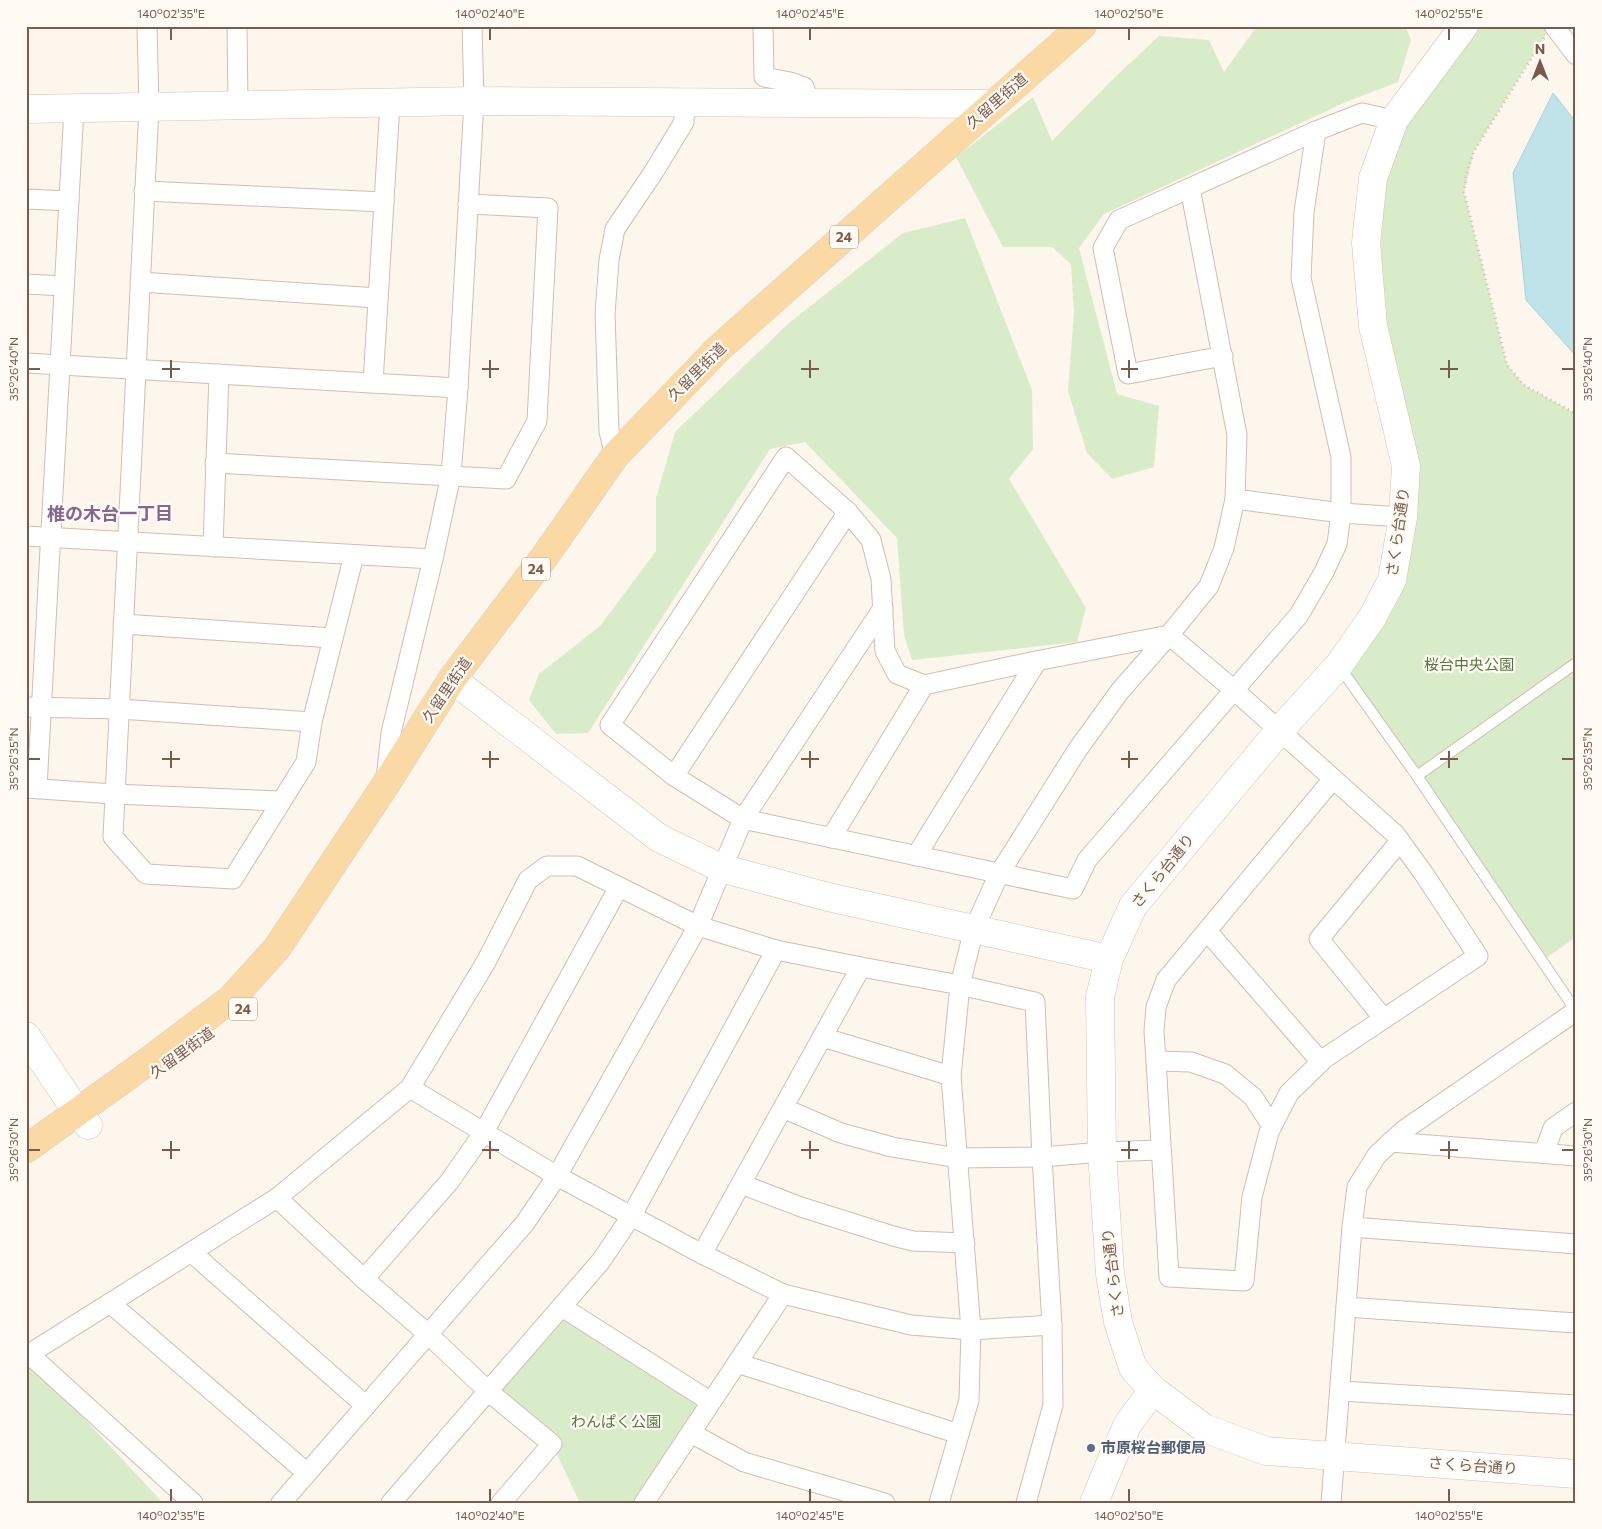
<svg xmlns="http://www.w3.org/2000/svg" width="1602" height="1529" font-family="Commissioner,'Noto Sans JP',sans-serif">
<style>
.green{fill:#d8ecc9}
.water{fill:#bfe3e8;stroke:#a5d3da}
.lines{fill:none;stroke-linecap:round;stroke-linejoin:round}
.lane-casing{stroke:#d1beb0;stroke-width:12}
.street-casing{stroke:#d1beb0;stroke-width:21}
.secondary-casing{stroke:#d6c0b0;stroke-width:29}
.primary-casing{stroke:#dad1cd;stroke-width:29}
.path{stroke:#d9b8a5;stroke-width:3;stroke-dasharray:1 4;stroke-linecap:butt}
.lane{stroke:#fff;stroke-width:10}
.street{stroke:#fff;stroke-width:19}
.secondary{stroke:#fff;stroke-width:28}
.primary{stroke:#fbd9a5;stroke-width:28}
.ticks{fill:none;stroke:#7a5c4d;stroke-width:2}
.service-dot{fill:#5c6f8a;stroke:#fffaf3;stroke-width:2}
.labels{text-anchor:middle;stroke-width:4.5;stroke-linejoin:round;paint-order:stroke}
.shield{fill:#fffaf3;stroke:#a28b7f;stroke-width:1}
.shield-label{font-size:14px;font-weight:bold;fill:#7a5c4d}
.street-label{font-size:15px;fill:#7a5c4d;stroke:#fffaf3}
.park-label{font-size:15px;fill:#537a41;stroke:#fffaf3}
.service-label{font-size:15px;font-weight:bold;fill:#4e5e75;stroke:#fffaf3;text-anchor:start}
.quarter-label{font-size:18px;font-weight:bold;fill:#846695;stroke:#fffaf3}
.neatline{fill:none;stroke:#7a5c4d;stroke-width:2}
.ticks-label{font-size:12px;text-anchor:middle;fill:#7a5c4d}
</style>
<rect width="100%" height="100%" fill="#fdf6ec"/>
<!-- green -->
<g class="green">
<polygon points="1257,26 1405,26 1411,40 1398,82 1346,102 1104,214 1079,248 1117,394 1159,406 1154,467 1112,479 1087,453 1068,391 1074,312 1071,264 1052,247 1003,247 956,157 1033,97 1052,141 1113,79 1159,36 1209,40 1224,72"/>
<polygon points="1464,26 1551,26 1474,151 1464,192 1507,365 1524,385 1576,414 1576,937 1542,961 1339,665 1372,619 1403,517 1388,389 1373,178"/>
<polygon points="965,218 1032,390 1033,449 1009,479 1086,608 1077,642 912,660 904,635 897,538 805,442 770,449 588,733 556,734 529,700 539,674 600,626 656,551 656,498 675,432 789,323 903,233"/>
<polygon points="562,1307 711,1402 644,1503 580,1503 552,1444 489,1392"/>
<polygon points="26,1356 163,1503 26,1503"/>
</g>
<!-- water -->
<polygon class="water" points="1553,93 1576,122 1576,356 1526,300 1513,173"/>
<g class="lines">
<!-- lane casing -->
<g class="lane-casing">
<g id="lane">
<polyline points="1339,666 1417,776 1576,1011"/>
<polyline points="1417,776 1576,663"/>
</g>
</g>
<!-- street casing -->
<g class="street-casing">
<g id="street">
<polyline points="147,26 149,107 113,837 146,874 233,879 306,762 312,722 354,555"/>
<polyline points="237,26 238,105"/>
<polyline points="763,26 764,77 790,82 804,87 810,103"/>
<polyline points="1554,26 1576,55"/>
<polyline points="1316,131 1304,212 1301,278 1341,457 1341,513 1337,544 1324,572 1299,615 1087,860 1073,889 743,819 674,776 610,725 786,457 848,512 871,540 881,579 885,651 897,674 924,685 1031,662 1169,635 1234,690 1395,834 1424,874 1478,956 1325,1058 1289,1093 1269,1132 1252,1197 1244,1281 1169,1277 1156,1061 1154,1031 1156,1007 1166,980 1333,779"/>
<polyline points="144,191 384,202"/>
<polyline points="26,199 69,201"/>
<polyline points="140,282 378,298"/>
<polyline points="26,284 64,286"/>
<polyline points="1223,356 1128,374 1103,248 1119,220 1316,131 1362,113 1394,120"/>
<polyline points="26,363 458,388"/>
<polyline points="373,383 390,103"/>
<polyline points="615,456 609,431 605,314 609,260 615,229 653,173 684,122 684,102"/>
<polyline points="215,463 506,479 537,421 548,208 468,204"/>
<polyline points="1235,499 1341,513 1403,517"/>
<polyline points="26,536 433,559"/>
<polyline points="213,547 219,374"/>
<polyline points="123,624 333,638"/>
<polyline points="26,707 119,709 312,722"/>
<polyline points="674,776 848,512"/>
<polyline points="386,780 391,733 433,559 451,475 458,388 474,101 472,26"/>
<polyline points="26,788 114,794 280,801"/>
<polyline points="37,788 74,108"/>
<polyline points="831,838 924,685"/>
<polyline points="916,856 1037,661"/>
<polyline points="1207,931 1321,1062"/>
<polyline points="1384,1019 1319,939 1400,841"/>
<polyline points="822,1037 951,1076"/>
<polyline points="1156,1061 1191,1062 1225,1074 1253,1097 1272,1126"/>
<polyline points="410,1088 557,1176 702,1254 783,1294 911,1325 971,1330 1052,1325"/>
<polyline points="783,1108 841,1133 892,1147 958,1158 1042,1157 1102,1152 1160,1150"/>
<polyline points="1390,1142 1576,1156"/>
<polyline points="1544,1153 1553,1128 1576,1112"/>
<polyline points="741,1184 801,1207 893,1236 913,1241 965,1243"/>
<polyline points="277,1198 364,1279 429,1335 489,1392 552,1444 501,1503"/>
<polyline points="1352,1227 1576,1244"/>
<polyline points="191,1252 366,1406"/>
<polyline points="702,1254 861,967 960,985 1035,1002 1042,1157 1052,1325 1053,1405 1026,1503"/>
<polyline points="364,1279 449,1182 484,1132 619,887"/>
<polyline points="110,1303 307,1473"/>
<polyline points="562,1307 711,1402"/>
<polyline points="1346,1307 1576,1323"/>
<polyline points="737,1363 959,1434"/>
<polyline points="1340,1391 1576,1405"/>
<polyline points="691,1433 744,1462 885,1503"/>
<polyline points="193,1503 29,1354 277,1198 410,1088 486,962 528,880 547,866 577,866 698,926 776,950 861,967"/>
<polyline points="281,1503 525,1223 557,1176 698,926 743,819 883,608"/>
<polyline points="391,1503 601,1261 632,1215 776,950"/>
<polyline points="644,1503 783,1294"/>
<polyline points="939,1503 969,1400 971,1330 951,1076 960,985 974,929 999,874 1078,749 1120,691 1169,635 1209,586 1224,548 1235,499 1237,435 1190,188"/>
<polyline points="1331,1503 1352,1227 1357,1187 1377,1155 1404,1130 1576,1011"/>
</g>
</g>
<!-- secondary casing -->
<g class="secondary-casing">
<g id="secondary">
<polyline points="1464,26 1394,120 1373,178 1366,243 1373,326 1406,466 1403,517 1392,580 1372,618 1339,665 1279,731 1133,906 1109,959 1100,997 1102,1152 1110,1274 1118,1322 1133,1368 1153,1390 1204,1428 1266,1451 1576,1474"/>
<polyline points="26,109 474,101 993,104"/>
<polyline points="452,679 659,838 721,868 828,897 1109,959"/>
<polyline points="26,1036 77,1112 88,1125"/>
<polyline points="1094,1503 1112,1459 1128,1424 1153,1390"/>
</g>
</g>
<!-- primary casing -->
<g class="primary-casing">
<polyline id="primary" points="26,1149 143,1065 232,998 277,948 386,784 452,679 545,556 615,456 718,349 1082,26"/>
</g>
<!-- path -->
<polyline class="path" points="1544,38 1474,151 1466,175 1464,192 1507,365 1524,385 1576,414"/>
<!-- lane -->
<use href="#lane" class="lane"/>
<!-- street -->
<use href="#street" class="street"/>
<!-- secondary -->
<use href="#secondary" class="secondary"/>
<!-- primary -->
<use href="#primary" class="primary"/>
</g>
<!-- ticks -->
<path class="ticks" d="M171,28V40M490,28V40M810,28V40M1129,28V40M1449,28V40M171,360V378M490,360V378M810,360V378M1129,360V378M1449,360V378M28,369H40M162,369H180M482,369H499M801,369H819M1121,369H1138M1440,369H1458M1562,369H1574M171,751V768M490,751V768M810,751V768M1129,751V768M1449,751V768M28,759H40M162,759H180M482,759H499M801,759H819M1121,759H1138M1440,759H1458M1562,759H1574M171,1141V1159M490,1141V1159M810,1141V1159M1129,1141V1159M1449,1141V1159M28,1150H40M162,1150H180M482,1150H499M801,1150H819M1121,1150H1138M1440,1150H1458M1562,1150H1574M171,1489V1502M490,1489V1502M810,1489V1502M1129,1489V1502M1449,1489V1502"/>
<!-- markers -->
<circle class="service-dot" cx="1091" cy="1448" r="5"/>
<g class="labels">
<!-- shield labels -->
<g class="shield">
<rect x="830" y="225.5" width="28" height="23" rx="4"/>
<rect x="522" y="557.5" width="28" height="23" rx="4"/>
<rect x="229" y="997.5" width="28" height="23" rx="4"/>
</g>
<g class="shield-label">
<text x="844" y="242">24</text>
<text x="536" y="574">24</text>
<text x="243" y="1014">24</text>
</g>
<!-- street labels -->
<g class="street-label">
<text transform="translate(997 101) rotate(-41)" y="5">久留里街道</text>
<text transform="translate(697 372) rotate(-45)" y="5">久留里街道</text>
<text transform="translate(1398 532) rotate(-82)" y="5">さくら台通り</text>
<text transform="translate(447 690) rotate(-56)" y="5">久留里街道</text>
<text transform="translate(1163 871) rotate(-51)" y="5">さくら台通り</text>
<text transform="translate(182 1053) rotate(-36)" y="5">久留里街道</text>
<text transform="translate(1113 1273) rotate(-97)" y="5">さくら台通り</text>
<text transform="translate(1473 1466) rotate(4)" y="5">さくら台通り</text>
</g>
<!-- park labels -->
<g class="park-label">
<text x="1469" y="670">桜台中央公園</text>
<text x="616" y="1427">わんぱく公園</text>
</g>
<!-- service labels -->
<g class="service-label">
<text x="1101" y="1453">市原桜台郵便局</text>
</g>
<!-- quarter labels -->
<g class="quarter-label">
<text x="110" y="520">椎の木台一丁目</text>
</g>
</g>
<!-- border -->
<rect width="1602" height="1529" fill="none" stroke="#fffaf3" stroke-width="55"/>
<!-- north arrow -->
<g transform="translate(1540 62)" stroke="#fffaf3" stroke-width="4" paint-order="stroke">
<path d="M0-4L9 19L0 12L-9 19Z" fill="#7a5c4d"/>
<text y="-8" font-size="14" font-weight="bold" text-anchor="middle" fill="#7a5c4d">N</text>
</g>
<rect x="28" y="28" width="1546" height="1474" class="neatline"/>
<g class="ticks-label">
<text x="171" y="18">140°02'35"E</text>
<text x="490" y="18">140°02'40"E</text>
<text x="810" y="18">140°02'45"E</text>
<text x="1129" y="18">140°02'50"E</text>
<text x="1449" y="18">140°02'55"E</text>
<text transform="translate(14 369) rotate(-90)" y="4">35°26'40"N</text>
<text transform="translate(1588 369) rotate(-90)" y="4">35°26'40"N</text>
<text transform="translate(14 759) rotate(-90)" y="4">35°26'35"N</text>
<text transform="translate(1588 759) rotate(-90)" y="4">35°26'35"N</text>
<text transform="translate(14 1150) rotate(-90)" y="4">35°26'30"N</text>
<text transform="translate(1588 1150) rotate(-90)" y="4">35°26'30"N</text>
<text x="171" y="1520">140°02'35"E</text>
<text x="490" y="1520">140°02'40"E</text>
<text x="810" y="1520">140°02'45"E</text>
<text x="1129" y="1520">140°02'50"E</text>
<text x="1449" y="1520">140°02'55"E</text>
</g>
</svg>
